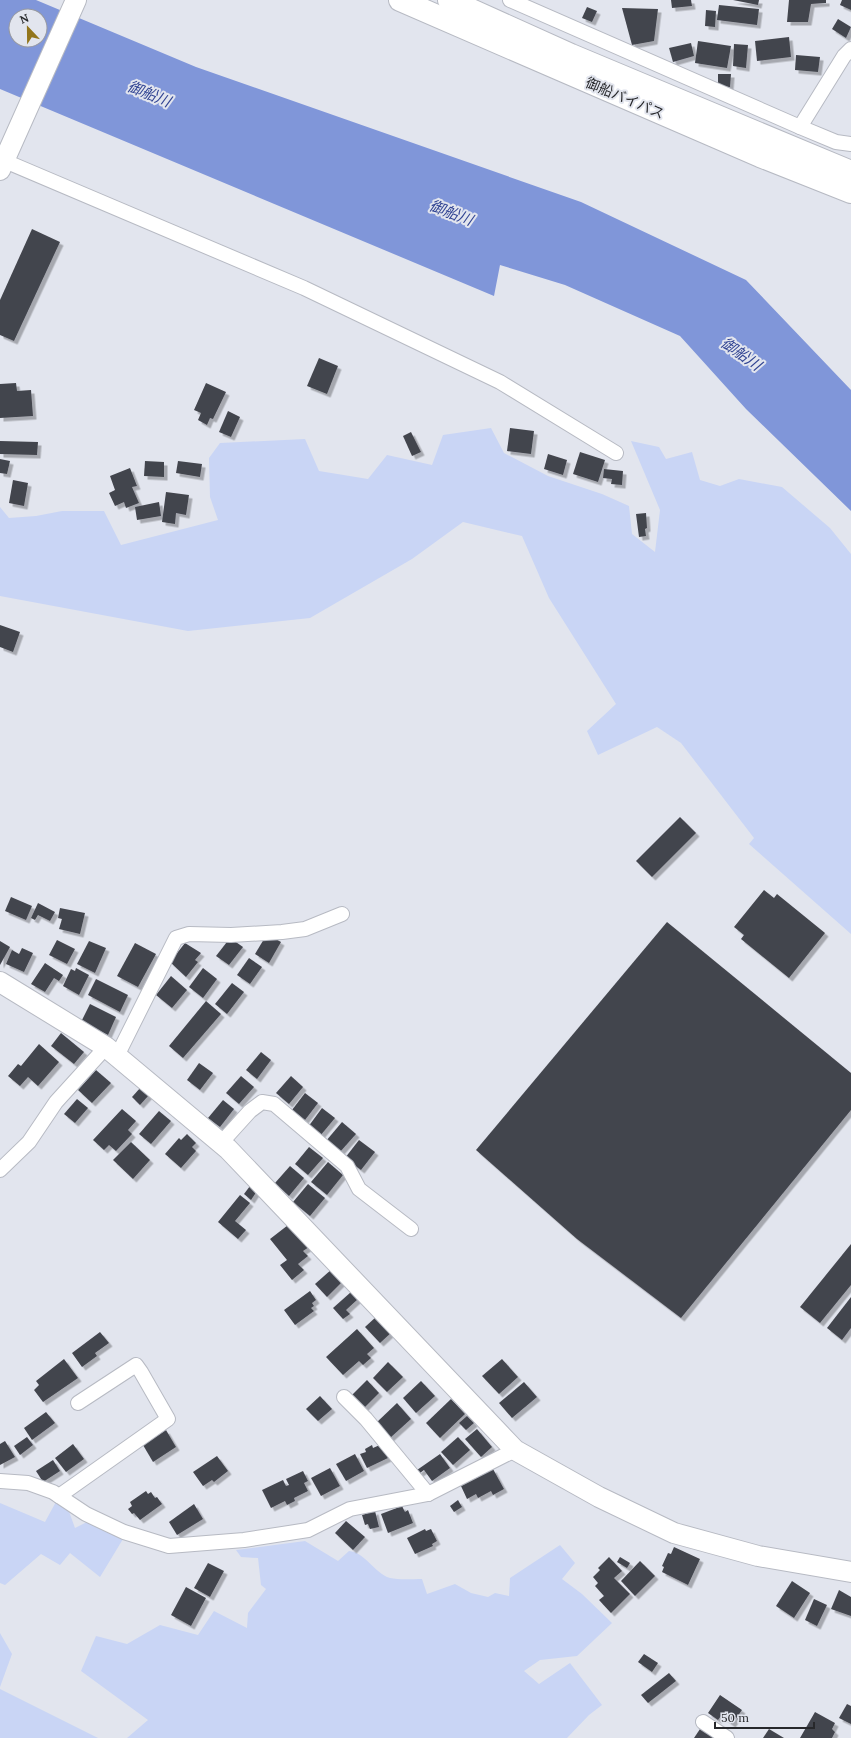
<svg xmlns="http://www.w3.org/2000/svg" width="851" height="1738" font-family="Lora,'Noto Sans JP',serif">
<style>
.green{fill:#c9d5f5}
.water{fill:#8096d9;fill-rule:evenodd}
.building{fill:#43454d;filter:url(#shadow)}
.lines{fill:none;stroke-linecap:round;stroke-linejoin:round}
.street-casing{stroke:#b7bac3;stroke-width:16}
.secondary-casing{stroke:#b7bac3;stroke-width:22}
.highway-casing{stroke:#b7bac3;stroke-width:24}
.street{stroke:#fff;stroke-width:14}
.secondary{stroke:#fff;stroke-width:20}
.highway{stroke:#fff;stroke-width:22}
.labels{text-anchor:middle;stroke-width:4;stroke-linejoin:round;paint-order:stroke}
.street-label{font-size:14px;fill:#27282b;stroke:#e2e5ee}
.water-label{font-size:15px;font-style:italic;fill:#314493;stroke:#e2e5ee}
</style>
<defs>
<filter id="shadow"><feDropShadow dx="3.5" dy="3.5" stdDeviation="0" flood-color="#0004"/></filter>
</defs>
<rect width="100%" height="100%" fill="#e2e5ee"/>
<!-- green -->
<g class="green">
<polygon points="491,428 504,453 548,476 602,494 629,506 632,534 655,552 660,510 631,441 659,447 666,459 692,452 700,480 720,486 739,479 782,487 830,528 851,554 851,934 749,844 754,838 681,743 657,727 598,755 587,731 616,704 549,598 522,536 463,522 412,559 310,618 188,631 0,596 0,507 9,518 36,516 62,511 104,511 121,545 218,520 210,497 209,458 220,443 305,439 319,471 368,479 387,455 432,465 443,435"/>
<polygon points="57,1500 67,1506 75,1528 89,1521 123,1539 100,1577 70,1553 60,1565 41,1554 5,1585 0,1583 0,1503 45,1522"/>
<path d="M305,1541L338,1561L349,1551C365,1552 374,1573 390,1578C399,1580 412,1579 422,1579L427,1594L455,1584L471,1593L488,1597L495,1593L509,1596L510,1578L560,1545L575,1563L562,1579L582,1594L612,1623L577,1656L540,1660L524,1671L539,1684L570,1663L602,1705L589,1715L567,1738H127L148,1720L81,1671L96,1636L127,1644L160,1625L198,1635L214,1611L247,1628L248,1613L266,1589L261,1585L258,1558L241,1557L236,1550Z"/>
<polygon points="0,1633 12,1654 0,1687"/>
<polygon points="0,1689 98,1738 0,1738"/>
</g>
<!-- water -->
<path class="water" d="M0,0H36L196,67L581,202L746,280L851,390V511L746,409L680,336L565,285L500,265L494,296L0,89ZM16,16H40V40H16Z"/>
<!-- building -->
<g class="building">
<polygon points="671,0 691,0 692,6 672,8"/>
<polygon points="733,0 759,0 758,5"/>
<polygon points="789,0 826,0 826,3 811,4 808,22 787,22"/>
<polygon points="842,0 851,0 851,10 840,5"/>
<polygon points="719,5 759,9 757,25 717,20"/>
<polygon points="587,7 597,11 592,22 582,18"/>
<polygon points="622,8 658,9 654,41 632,45"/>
<polygon points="706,10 716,11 715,27 705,26"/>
<polygon points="838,19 851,27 846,38 832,29"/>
<polygon points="789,37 791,57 757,61 755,41"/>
<polygon points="698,41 731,46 727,68 695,63"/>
<polygon points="691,43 694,56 673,62 669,48"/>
<polygon points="734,44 748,45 746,68 733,66"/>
<polygon points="796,55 820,57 818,72 795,70"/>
<polygon points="718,74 731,74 730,87 718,86"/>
<polygon points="32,229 60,242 14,341 0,335 0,300"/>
<polygon points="319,358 338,366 327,394 307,386"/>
<polygon points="16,383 17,391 31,390 33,416 0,418 0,384"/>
<polygon points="206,383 226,392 213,419 210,418 207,425 198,420 201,413 194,410"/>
<polygon points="228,411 240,417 231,437 219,432"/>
<polygon points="510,428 534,431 531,454 507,451"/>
<polygon points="411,432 421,452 412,456 403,436"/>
<polygon points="0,441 38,442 37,455 0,454"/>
<polygon points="580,452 605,460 598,482 573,474"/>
<polygon points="548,454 567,460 563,475 544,469"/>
<polygon points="0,459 10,461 7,474 0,473"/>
<polygon points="145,461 164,462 164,477 144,476"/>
<polygon points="178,461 202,464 200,477 176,473"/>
<polygon points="130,468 137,486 132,487 139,503 126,508 124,502 115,506 109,493 115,490 110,476"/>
<polygon points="604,469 623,471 622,485 611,484 612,479 603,478"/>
<polygon points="13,480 28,483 24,506 9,503"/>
<polygon points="166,492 189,495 186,515 176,513 175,524 162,522"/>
<polygon points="159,502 161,516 137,520 135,507"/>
<polygon points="646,513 647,528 645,529 646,536 639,537 636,514"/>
<polygon points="0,625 20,632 13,652 0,647"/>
<polygon points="680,817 696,833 652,877 636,861"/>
<polygon points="764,890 774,898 777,894 825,933 789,978 741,939 744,935 734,927"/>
<polygon points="11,897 32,906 26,920 5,911"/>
<polygon points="38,903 55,912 50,921 38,915 35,920 31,918"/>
<polygon points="60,908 85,913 80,934 59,929 62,919 58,918"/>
<polygon points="667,922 851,1073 851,1110 681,1318 577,1239 476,1150"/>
<polygon points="267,934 281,942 269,963 255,954"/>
<polygon points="230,938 243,947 229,965 216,956"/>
<polygon points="57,940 75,949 67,964 49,955"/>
<polygon points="0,941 10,947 0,965"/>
<polygon points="89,941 106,948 95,973 77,964"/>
<polygon points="135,943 156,954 138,987 117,976"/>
<polygon points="185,943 201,953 195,960 198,962 186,977 170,962"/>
<polygon points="22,948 33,953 24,972 6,964 12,950 19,954"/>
<polygon points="249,958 262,967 250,984 237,975"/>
<polygon points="45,963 63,975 59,981 54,978 45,992 31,984"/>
<polygon points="76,968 89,975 79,995 63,986 71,969 75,971"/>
<polygon points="203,968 217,979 203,998 189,987"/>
<polygon points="171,976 187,990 172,1008 156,995"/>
<polygon points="96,979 128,995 120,1012 88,995"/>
<polygon points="232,983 244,992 227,1014 215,1004"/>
<polygon points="206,1001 221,1014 183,1058 169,1046"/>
<polygon points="90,1004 116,1017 108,1035 81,1022"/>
<polygon points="61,1033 84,1052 74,1064 51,1046"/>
<polygon points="39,1044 59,1062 38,1086 28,1077 20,1086 8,1076 18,1064 21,1066"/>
<polygon points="261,1052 271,1060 257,1079 246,1070"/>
<polygon points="199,1063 213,1073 200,1090 187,1080"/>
<polygon points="96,1070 111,1083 92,1103 78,1090"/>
<polygon points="241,1076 254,1087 239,1104 226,1093"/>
<polygon points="291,1076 303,1087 289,1104 276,1093"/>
<polygon points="141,1087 149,1095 140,1105 132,1097"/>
<polygon points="305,1093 318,1103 305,1120 292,1110"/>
<polygon points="77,1099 88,1108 75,1123 64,1114"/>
<polygon points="223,1100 234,1109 220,1127 208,1118"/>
<polygon points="322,1108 335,1118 320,1136 308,1127"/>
<polygon points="122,1109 136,1121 128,1130 132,1134 116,1151 109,1145 104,1150 93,1140"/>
<polygon points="159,1111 171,1121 151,1144 139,1134"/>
<polygon points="342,1122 356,1134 340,1152 326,1141"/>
<polygon points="187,1134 196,1143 192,1147 196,1151 181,1168 165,1154 179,1138 181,1140"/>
<polygon points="359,1140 375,1152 361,1170 345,1158"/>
<polygon points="131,1142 150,1160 133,1179 113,1160"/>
<polygon points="309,1147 323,1158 308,1175 295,1164"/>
<polygon points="328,1162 343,1175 327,1195 311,1182"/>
<polygon points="290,1166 304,1178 289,1196 275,1183"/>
<polygon points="308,1184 325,1198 310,1216 293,1202"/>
<polygon points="250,1186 257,1191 251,1200 244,1194"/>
<polygon points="240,1195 250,1203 235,1221 246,1230 238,1239 218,1222"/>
<polygon points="292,1222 309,1247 303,1251 308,1256 298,1264 304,1270 292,1280 280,1265 287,1260 270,1239"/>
<polygon points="851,1244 851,1285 820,1323 800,1307"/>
<polygon points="332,1269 343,1281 327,1297 315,1284"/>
<polygon points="310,1291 316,1300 312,1303 314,1306 311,1308 314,1311 295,1325 284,1310"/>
<polygon points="351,1292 358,1299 346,1310 350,1314 343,1319 333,1308"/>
<polygon points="851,1297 851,1328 842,1340 827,1328"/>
<polygon points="377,1316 392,1332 380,1343 365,1327"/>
<polygon points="357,1329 374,1348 367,1354 371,1358 363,1365 359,1361 343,1375 326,1357"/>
<polygon points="100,1332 109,1343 95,1353 97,1356 82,1367 72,1353"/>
<polygon points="64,1359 78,1378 43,1402 34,1390 39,1385 36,1381"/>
<polygon points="502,1359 518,1377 499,1394 482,1376"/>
<polygon points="388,1362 403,1377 387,1392 373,1378"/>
<polygon points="367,1380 379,1393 364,1408 351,1396"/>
<polygon points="421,1381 435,1396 416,1413 403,1398"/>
<polygon points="524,1382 537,1397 512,1418 499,1403"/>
<polygon points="320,1396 332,1409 318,1421 306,1409"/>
<polygon points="451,1399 465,1414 440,1438 426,1423"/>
<polygon points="397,1403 411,1419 390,1438 376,1423"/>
<polygon points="46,1412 55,1423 32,1440 24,1428"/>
<polygon points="467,1416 474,1423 466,1430 459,1423"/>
<polygon points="477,1429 492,1447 481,1457 465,1439"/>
<polygon points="166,1430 176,1447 153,1462 143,1445"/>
<polygon points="27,1437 33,1445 20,1455 14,1446"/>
<polygon points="458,1437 470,1450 453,1465 441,1452"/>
<polygon points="5,1441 15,1457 0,1465 0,1444"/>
<polygon points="73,1444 84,1459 66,1472 55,1458"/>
<polygon points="382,1444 388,1458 367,1468 360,1454 366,1452 365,1449 372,1445 373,1448"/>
<polygon points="355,1454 364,1471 346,1481 336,1464"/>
<polygon points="440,1454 450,1468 432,1481 424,1470 420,1473 417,1470"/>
<polygon points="217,1456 228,1471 214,1482 212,1480 203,1486 193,1472"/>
<polygon points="53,1460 60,1471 43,1482 36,1471"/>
<polygon points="330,1468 340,1486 321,1496 311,1478"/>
<polygon points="493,1469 504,1489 493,1495 491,1491 478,1498 476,1494 467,1499 461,1486"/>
<polygon points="303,1471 308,1481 304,1483 308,1491 294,1498 295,1501 287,1505 285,1501 271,1508 262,1490 283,1480 286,1486 289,1485 286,1479"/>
<polygon points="146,1491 148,1494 151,1492 155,1498 157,1497 162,1504 140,1520 134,1513 132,1514 128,1509 132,1506 130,1502"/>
<polygon points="458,1500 462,1507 454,1512 450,1506"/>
<polygon points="194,1504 203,1519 177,1535 169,1522"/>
<polygon points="402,1506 405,1512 408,1510 413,1523 388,1533 381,1514"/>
<polygon points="375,1511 379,1527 370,1529 368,1524 365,1525 362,1515"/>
<polygon points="346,1521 365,1537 353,1550 335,1533"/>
<polygon points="425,1529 426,1531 431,1529 437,1541 432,1544 433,1546 415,1554 407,1538"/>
<polygon points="674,1547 700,1559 688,1585 662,1572 664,1567 662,1566 668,1553 671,1554"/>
<polygon points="609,1557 622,1571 614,1578 630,1594 611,1613 599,1600 604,1596 595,1586 598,1583 593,1577 600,1570 598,1568"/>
<polygon points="620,1557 630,1563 627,1568 617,1562"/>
<polygon points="640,1561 655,1576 635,1596 621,1581"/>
<polygon points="208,1563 224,1571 210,1597 194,1588"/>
<polygon points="792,1581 810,1593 794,1618 776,1606"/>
<polygon points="186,1587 206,1598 191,1626 171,1615"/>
<polygon points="839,1590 851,1597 851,1616 831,1609"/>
<polygon points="814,1599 827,1605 817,1626 805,1620"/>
<polygon points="644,1654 658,1663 652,1672 638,1662"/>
<polygon points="669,1673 676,1681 648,1703 641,1695"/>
<polygon points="720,1695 742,1710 732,1724 721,1716 718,1720 708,1713"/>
<polygon points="847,1704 851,1706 851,1724 839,1718"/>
<polygon points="815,1712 835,1723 832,1729 835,1732 832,1738 800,1738"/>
<polygon points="702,1726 715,1734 713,1738 694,1738"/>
<polygon points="769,1729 784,1738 763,1738"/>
</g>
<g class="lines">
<!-- street casing -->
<g class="street-casing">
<g id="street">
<polyline points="510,0 800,127 836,142 851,144"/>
<polyline points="800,127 844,56 851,49"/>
<polyline points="0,159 304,288 500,382 616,453"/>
<polyline points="117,1056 176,938 189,934 231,935 282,932 305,929 342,914"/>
<polyline points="221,1143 250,1111 262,1102 274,1104 347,1166 359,1189 411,1229"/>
<polyline points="0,1170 29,1142 56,1102 106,1047"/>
<polyline points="344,1397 366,1419 428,1494"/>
<polyline points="0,1481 28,1483 53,1492 86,1514 124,1532 169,1546 244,1540 308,1530 350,1509 428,1494 515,1450"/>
<polyline points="59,1496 168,1419 141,1372 136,1365 78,1403"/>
<polyline points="703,1722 727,1738"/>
</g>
</g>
<!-- secondary casing -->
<g class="secondary-casing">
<g id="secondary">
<polyline points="0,170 76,0"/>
<polyline points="0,982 106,1047 228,1149 515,1450 599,1497 674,1533 758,1556 851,1572"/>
</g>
</g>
<!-- highway casing -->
<g class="highway-casing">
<g id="highway">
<polyline points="400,0 760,156 851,192"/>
<polyline points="449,0 571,55 851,172"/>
</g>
</g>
<!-- street -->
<use href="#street" class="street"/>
<!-- secondary -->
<use href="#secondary" class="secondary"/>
<!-- highway -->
<use href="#highway" class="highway"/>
</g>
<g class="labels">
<!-- street labels -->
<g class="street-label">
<text transform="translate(625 98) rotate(23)" y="5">御船バイパス</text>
</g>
<!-- water labels -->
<g class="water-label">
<text transform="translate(149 94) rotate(22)" y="5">御船川</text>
<text transform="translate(451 213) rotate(21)" y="5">御船川</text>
<text transform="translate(741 354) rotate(35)" y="5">御船川</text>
</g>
</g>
<!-- north arrow -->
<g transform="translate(28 28) rotate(338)"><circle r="19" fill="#e2e5ee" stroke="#9799a0"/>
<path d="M0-3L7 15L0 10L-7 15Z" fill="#92751b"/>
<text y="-6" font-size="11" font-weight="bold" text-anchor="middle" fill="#27282b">N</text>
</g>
<!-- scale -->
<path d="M715 1722v6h99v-6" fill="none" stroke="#27282b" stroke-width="2"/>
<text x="721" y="1722" font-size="12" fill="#27282b" stroke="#e2e5ee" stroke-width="3" paint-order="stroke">50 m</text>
</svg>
